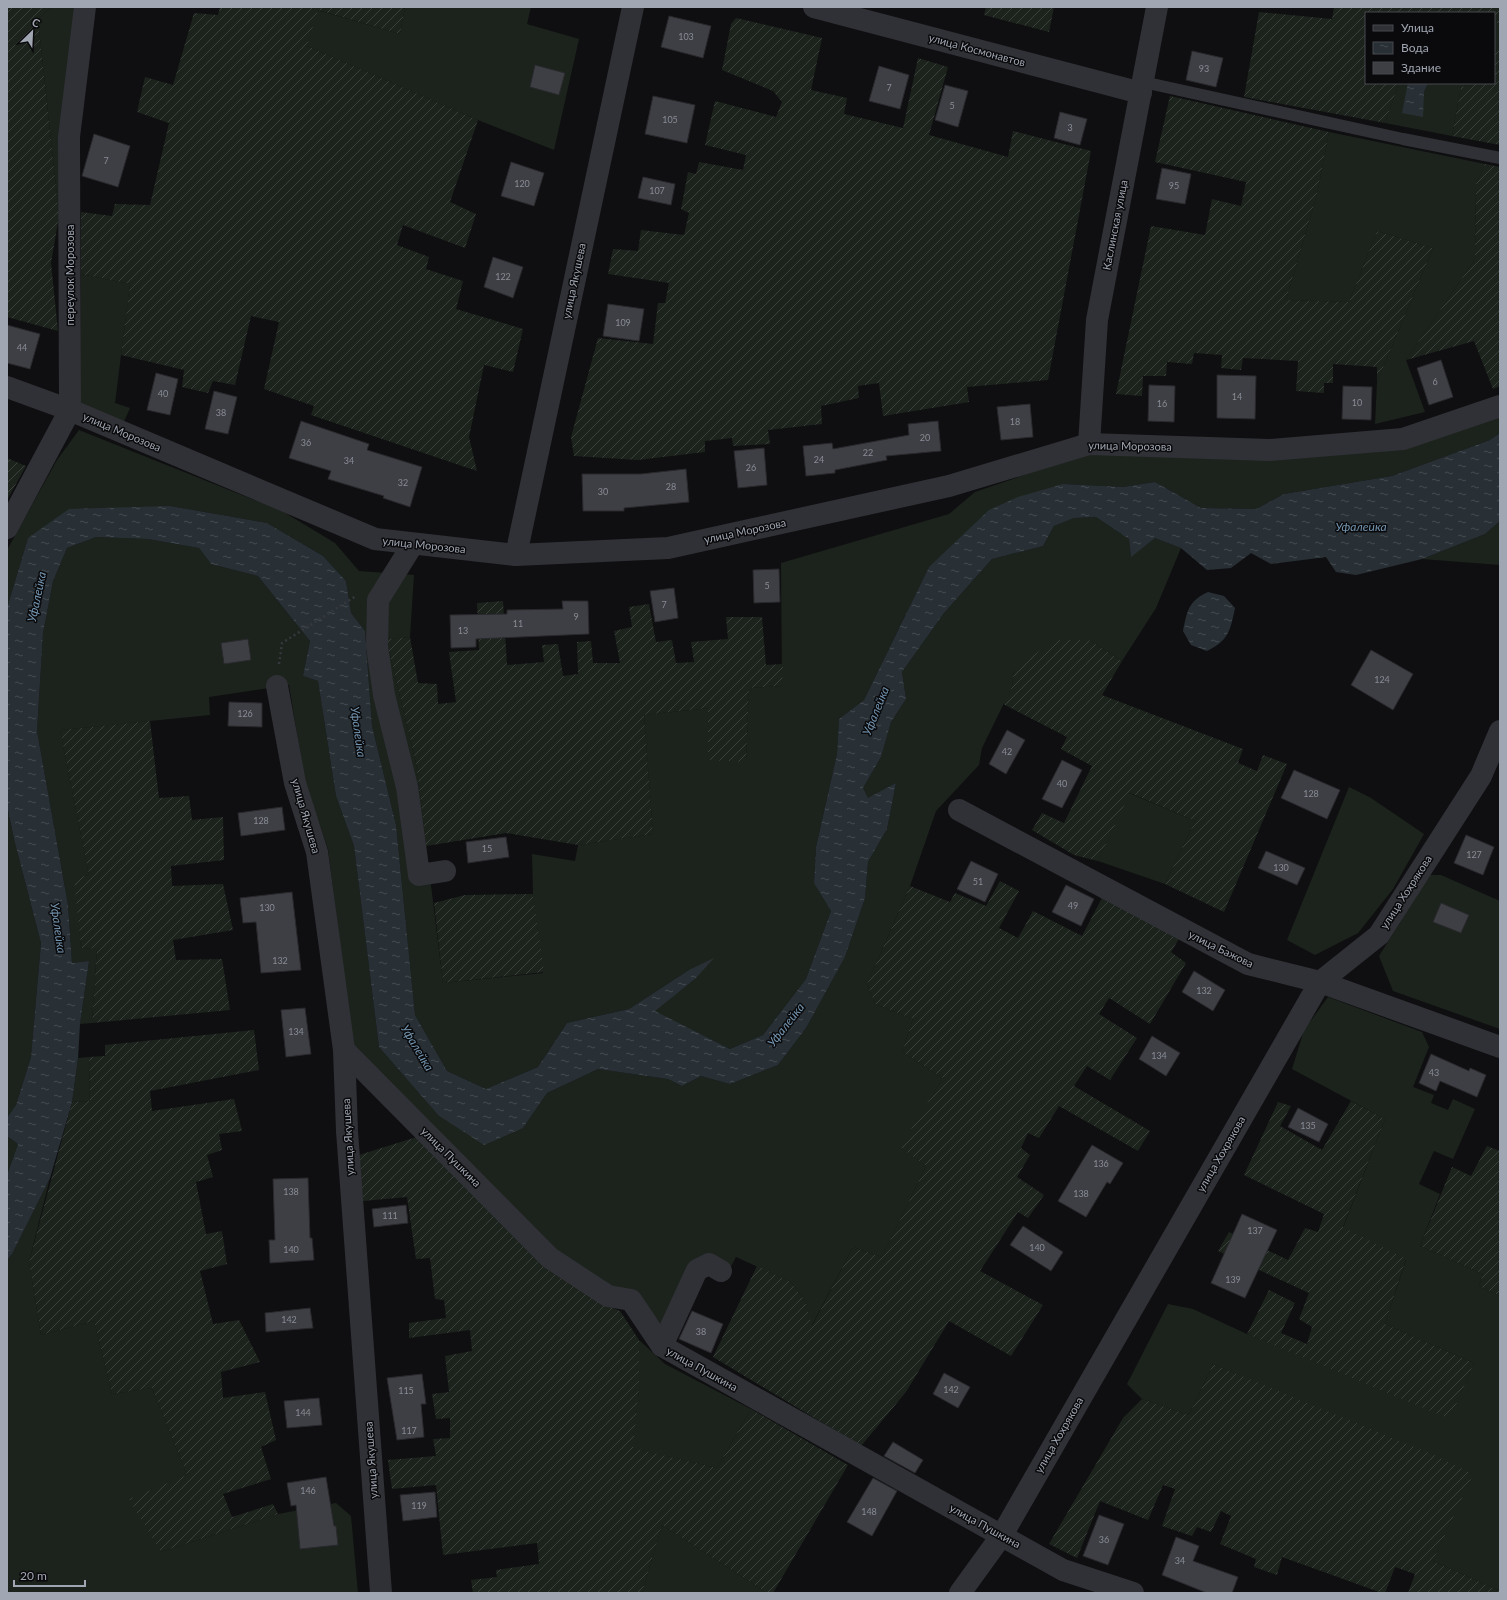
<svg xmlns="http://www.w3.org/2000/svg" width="1507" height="1600" font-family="Lato,sans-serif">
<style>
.grass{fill:#1c231c}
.garden{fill:url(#garden-furrows)}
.water{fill:url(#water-ripples)}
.building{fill:#3e3f44;stroke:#29292d}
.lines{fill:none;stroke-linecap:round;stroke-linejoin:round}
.path{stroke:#36383d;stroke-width:2.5;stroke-dasharray:2 3;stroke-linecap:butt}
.service{stroke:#303136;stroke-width:12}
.minor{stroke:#303136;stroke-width:22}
.labels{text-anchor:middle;stroke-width:3;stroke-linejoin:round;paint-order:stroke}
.number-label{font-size:9px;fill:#888c96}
.street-label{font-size:11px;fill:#a0a6b2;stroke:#0a0a0c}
.water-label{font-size:12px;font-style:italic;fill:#7495b0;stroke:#0a0a0c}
</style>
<defs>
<pattern id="garden-furrows" width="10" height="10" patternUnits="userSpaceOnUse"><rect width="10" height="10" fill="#1c231c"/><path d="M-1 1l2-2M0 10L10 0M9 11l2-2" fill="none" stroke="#3a403b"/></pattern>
<pattern id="water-ripples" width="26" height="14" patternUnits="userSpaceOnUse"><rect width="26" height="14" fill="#283036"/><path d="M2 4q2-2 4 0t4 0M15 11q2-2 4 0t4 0" fill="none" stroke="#444b51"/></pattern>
</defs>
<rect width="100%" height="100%" fill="#0f0f11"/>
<!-- grass -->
<g class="grass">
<polygon points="51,7 75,7 59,216 38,19"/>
<polygon points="405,7 531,7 527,24 579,39 554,150 478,120 307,46 317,10 400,34"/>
<polygon points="1494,23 1500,23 1500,40 1494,57"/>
<polygon points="1399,83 1480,83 1461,87 1452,136 1385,123"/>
<polygon points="1329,132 1485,164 1476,184 1475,259 1406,360 1425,412 1375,424 1377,382 1433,248 1377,231 1349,302 1286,300 1317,194"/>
<polygon points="81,274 130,284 115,403 130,408 123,424 80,407"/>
<polygon points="1500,415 1500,433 1490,440 1392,476 1284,494 1256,509 1201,508 1155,482 1123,487 1063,484 929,567 864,700 839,719 837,754 816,847 814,882 831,911 806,979 763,1035 730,1049 654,1011 695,979 689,970 629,1009 567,1023 538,1067 486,1089 447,1071 415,1015 396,825 372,726 365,631 351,613 346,581 323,556 267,523 170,506 28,538 7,608 7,550 57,460 79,430 282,511 335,543 359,571 414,575 410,637 386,639 416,763 443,983 543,973 533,894 532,854 575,861 578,845 653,834 644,715 708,708 746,761 749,688 782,686 781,563 949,514 975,492 1088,453 1259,455"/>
<polygon points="1096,517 1129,539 1131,556 1155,538 1181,548 1156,608 1122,661 1089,640 1014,670 1012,687 982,748 979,765 936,811 910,886 867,984 875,1004 913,1019 902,1052 943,1078 901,1147 926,1166 882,1257 853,1247 811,1327 805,1301 791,1282 736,1257 724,1280 706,1273 674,1339 635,1294 611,1288 552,1249 353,1046 328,849 305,782 289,685 209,697 210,715 60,730 89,875 75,878 81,948 97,949 92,1023 80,1024 89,961 72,963 68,905 37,731 43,633 53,581 67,548 96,537 148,539 199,548 211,564 258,576 310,641 303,676 318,681 336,796 354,846 379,1047 438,1115 523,1128 547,1093 598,1069 668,1079 682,1086 701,1076 730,1084 778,1065 806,1028 845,957 865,898 868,862 887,829 896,783 868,799 863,788 881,757 891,722 906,699 902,672 944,613 992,559 1043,546 1054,526 1074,518"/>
<polygon points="1500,521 1500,565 1422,559 1485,534"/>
<polygon points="1349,787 1371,798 1424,834 1393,889 1358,933 1315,955 1287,940"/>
<polygon points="1129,793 1195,821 1165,884 1098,861"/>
<polygon points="7,805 14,839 41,943 31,1057 16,1105 7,1118"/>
<polygon points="1430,875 1441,875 1500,901 1500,1029 1393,991 1379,956"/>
<polygon points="1328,997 1422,1032 1429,1047 1413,1087 1434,1095 1431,1103 1448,1110 1453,1099 1475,1109 1453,1159 1434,1151 1419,1184 1440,1194 1420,1246 1483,1274 1479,1286 1500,1296 1500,1591 1433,1561 1472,1474 1213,1364 1189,1415 1142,1399 1127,1384 1168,1304 1193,1309 1247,1334 1450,1418 1474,1363 1385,1324 1406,1260 1343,1228 1385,1119 1292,1069 1304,1030"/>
<polygon points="89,1057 90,1101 72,1102 78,1058"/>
<polygon points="7,1136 18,1144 7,1175"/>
<polygon points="50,1178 29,1262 41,1335 94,1321 112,1394 152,1388 187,1475 161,1552 278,1514 336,1503 351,1516 358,1593 7,1593 7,1260 12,1254"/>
<polygon points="639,1340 665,1364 751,1409 717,1468 632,1448 639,1389"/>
<polygon points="662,1525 767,1593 642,1593"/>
</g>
<!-- garden -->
<g class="garden">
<polygon points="7,7 51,7 38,19 59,216 51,263 58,331 7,317"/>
<polygon points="220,7 405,7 400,34 318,10 307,46 478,120 450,202 476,214 465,248 403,225 397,245 429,257 426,269 463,281 456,309 523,329 513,372 484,365 469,437 477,471 311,415 314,406 264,389 279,322 251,316 235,385 213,381 208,393 182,387 184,370 121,355 130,284 81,274 81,212 112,216 115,204 150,205 169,123 137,112 145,77 173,85 194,13 218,15"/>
<polygon points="986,7 1054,7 1049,32 984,15"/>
<polygon points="1334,7 1500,7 1500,23 1494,23 1494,13 1366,13 1366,83 1399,83 1385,123 1244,97 1259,12 1332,19"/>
<polygon points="736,18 822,38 811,90 847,98 844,114 903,128 918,58 948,67 929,135 1008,157 1013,131 1091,151 1048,380 967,387 969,402 883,416 879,383 858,386 859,398 821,406 822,424 768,430 770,444 733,446 732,438 705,441 705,452 638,460 574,456 571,437 598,338 653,344 658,303 665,303 669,283 608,274 613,249 638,251 641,230 684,235 689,213 681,209 688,172 696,174 699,162 743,170 746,155 705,145 715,101 776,117 782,102 773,91 722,70 731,24"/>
<polygon points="1500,40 1500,145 1452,136 1461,87 1480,83 1494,83 1494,57"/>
<polygon points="1170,96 1329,132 1317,194 1286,300 1349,302 1377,231 1433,248 1377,382 1377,367 1333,364 1333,383 1324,383 1324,393 1296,391 1298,361 1243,358 1241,370 1221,368 1222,355 1194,353 1192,364 1167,362 1166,376 1143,376 1142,396 1116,394 1151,226 1205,235 1212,199 1241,206 1246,182 1155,162"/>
<polygon points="1485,164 1500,167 1500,386 1493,389 1474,341 1406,360 1475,259 1476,184"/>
<polygon points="7,458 26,466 7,500"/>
<polygon points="503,601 507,665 544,662 542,645 558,644 563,676 578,674 577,642 591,641 593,663 620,663 614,631 632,627 629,607 649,604 656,642 672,640 676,663 694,662 691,642 728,639 726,617 762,617 766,665 783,664 782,686 749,688 746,762 708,760 708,708 644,715 653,834 578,845 506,833 426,846 416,763 386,639 410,637 418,683 437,684 438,704 456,702 449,652 479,650 477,603"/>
<polygon points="1054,640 1089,640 1122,661 1102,695 1243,749 1238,763 1257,771 1263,755 1287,764 1224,912 1165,884 1195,821 1130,793 1098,861 1074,855 1032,830 1042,813 1064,823 1092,766 1061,749 1067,737 1003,704 1012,687 1014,670"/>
<polygon points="150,721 159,798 189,796 192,820 223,817 224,860 171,866 172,886 223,884 233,930 173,940 176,960 222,959 230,1010 92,1023 97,949 81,948 74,878 89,875 60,730"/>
<polygon points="1000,881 1019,891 999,928 1018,938 1033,911 1082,936 1102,898 1180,937 1171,952 1186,963 1150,1024 1109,998 1099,1014 1137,1038 1110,1080 1087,1066 1074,1086 1150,1131 1138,1151 1059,1106 1039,1138 1028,1133 1021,1148 1030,1155 1017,1177 1044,1195 1028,1218 1018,1212 980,1271 1043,1305 1011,1356 949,1321 906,1392 861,1446 713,1357 757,1266 791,1282 805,1301 812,1326 853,1247 882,1257 926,1166 900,1147 943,1078 902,1052 913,1019 875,1004 867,984 910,886 950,902 955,893 986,906"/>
<polygon points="533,894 544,972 443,983 434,903 465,895"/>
<polygon points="254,1030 259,1070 150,1091 152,1111 234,1099 242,1131 219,1134 222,1150 207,1155 213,1177 196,1182 206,1234 222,1231 227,1264 200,1271 213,1324 239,1320 260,1362 221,1372 223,1398 265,1392 276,1440 261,1447 271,1479 223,1494 232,1517 273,1504 278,1514 161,1552 129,1499 187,1475 152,1388 112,1394 94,1321 41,1335 29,1262 72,1102 90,1101 89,1057 105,1056 105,1045"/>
<polygon points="1351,1101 1385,1119 1343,1227 1406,1259 1385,1324 1474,1363 1450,1419 1247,1334 1269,1290 1295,1303 1281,1333 1307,1344 1312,1327 1299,1319 1309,1293 1218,1251 1229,1232 1288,1260 1305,1228 1318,1232 1324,1214 1244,1175 1278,1102 1291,1106 1280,1126 1322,1150"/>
<polygon points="420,1136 598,1301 620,1311 639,1340 639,1389 633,1448 717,1468 751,1409 848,1465 773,1593 767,1593 662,1525 642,1593 473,1593 471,1580 497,1577 496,1570 539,1564 537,1543 443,1555 436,1485 392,1489 388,1460 436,1456 433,1439 450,1438 450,1418 436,1419 432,1394 449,1392 445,1356 472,1351 470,1330 409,1338 409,1323 446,1318 444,1300 435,1299 430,1258 416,1259 407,1197 363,1201 359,1155"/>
<polygon points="1487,1146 1500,1151 1500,1296 1479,1286 1483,1274 1420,1246 1452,1167 1471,1176"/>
<polygon points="1213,1364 1434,1455 1473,1474 1433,1561 1500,1591 1500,1593 1408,1593 1415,1574 1395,1567 1385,1593 1382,1593 1282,1557 1277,1575 1254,1567 1256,1559 1220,1544 1231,1516 1221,1511 1211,1532 1197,1527 1192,1536 1162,1526 1175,1489 1163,1485 1148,1520 1100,1501 1077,1558 1049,1544 1123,1418 1142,1399 1189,1415"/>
</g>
<!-- water -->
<g class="water">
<polygon points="1408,83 1428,83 1424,91 1423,117 1402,113"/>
<polygon points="1500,433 1500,521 1485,534 1422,559 1356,575 1336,572 1326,557 1271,564 1251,553 1231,568 1207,570 1181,548 1155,538 1131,557 1129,539 1096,517 1074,518 1054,526 1043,546 992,559 944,613 902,672 906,699 891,722 881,757 863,788 868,798 896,783 887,829 868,862 865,898 845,957 806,1028 778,1065 730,1084 701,1076 682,1086 668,1079 598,1069 547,1093 523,1128 484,1145 438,1115 379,1047 354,846 336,796 318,681 303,676 310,641 258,576 211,564 199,548 148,539 96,537 67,548 53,581 43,633 37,731 68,905 72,963 89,961 80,1024 78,1058 72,1102 50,1178 12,1254 7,1260 7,1175 18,1144 7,1136 7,1118 16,1105 31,1057 41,943 14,839 7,805 7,608 28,538 69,509 170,506 267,523 323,556 346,581 351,613 365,631 372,726 396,825 415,1015 447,1071 486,1089 538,1067 567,1023 629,1009 689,970 714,958 695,979 655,1011 730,1049 763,1035 806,979 831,911 814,883 816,847 837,754 839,719 864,700 929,567 989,510 1018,497 1063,484 1123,487 1155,482 1201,508 1256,509 1284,494 1392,476 1490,440"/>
<path d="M1208,592L1224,596L1235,608C1230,631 1229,640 1207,651L1191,645L1183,631C1187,612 1188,601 1208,592Z"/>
</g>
<!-- building -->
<g class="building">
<polygon points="669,16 711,26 703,58 661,47"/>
<polygon points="1192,51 1223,58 1216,87 1186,80"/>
<polygon points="535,65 565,73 559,95 530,87"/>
<polygon points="879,66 909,75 900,109 869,101"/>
<polygon points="945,85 968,91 958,127 935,120"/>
<polygon points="653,96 695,105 687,143 645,134"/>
<polygon points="1060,112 1087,119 1080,145 1054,138"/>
<polygon points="94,134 130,146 118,187 82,176"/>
<polygon points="511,162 544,173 534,206 501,196"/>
<polygon points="1162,168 1191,174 1185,204 1156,199"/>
<polygon points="643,177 675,184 671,205 638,198"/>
<polygon points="493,257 523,267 513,298 484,287"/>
<polygon points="608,304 644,309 639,341 603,336"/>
<polygon points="7,325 40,334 30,369 7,363"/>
<polygon points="1441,360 1453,397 1429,405 1417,368"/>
<polygon points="156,373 178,379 170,415 147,410"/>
<polygon points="1217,375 1256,376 1255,419 1217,418"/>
<polygon points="1149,385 1175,386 1174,422 1148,421"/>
<polygon points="1343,386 1372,387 1371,420 1342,419"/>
<polygon points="214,391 237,397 228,434 205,429"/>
<polygon points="1030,404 1033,437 1001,440 997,407"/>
<polygon points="301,421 369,444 367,450 422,467 410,507 383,498 384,496 328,479 331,471 289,458"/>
<polygon points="938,421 941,451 886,456 887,460 835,470 835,473 806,476 803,446 832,443 833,449 909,435 908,424"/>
<polygon points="764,448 767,485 738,488 734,451"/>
<polygon points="686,469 689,502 624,508 624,511 583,511 582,474 641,474"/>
<polygon points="779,569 780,602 754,603 753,570"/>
<polygon points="674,588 678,618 655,622 650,591"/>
<polygon points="562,601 588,601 589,634 476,639 476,647 451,648 450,615 507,614 507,610 563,609"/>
<polygon points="248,639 251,660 224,664 221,643"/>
<polygon points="1371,650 1413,674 1393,710 1351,685"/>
<polygon points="229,702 262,703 262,727 228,726"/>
<polygon points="1007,730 1025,740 1006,774 989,764"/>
<polygon points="1062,760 1082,770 1062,808 1042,799"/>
<polygon points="1294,770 1340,790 1327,819 1281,798"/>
<polygon points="282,807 285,830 241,836 238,813"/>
<polygon points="1466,835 1494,847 1483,875 1454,863"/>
<polygon points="506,837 509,857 468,863 466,842"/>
<polygon points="1266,851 1305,868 1297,885 1258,868"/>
<polygon points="971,861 998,874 985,902 957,889"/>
<polygon points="1066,885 1094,899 1081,926 1052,912"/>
<polygon points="292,892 301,970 261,973 256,922 243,923 240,898"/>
<polygon points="1441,903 1469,915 1461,933 1433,922"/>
<polygon points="1194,971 1225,990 1213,1011 1182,992"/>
<polygon points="305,1008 311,1054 286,1057 281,1010"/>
<polygon points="1152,1036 1180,1053 1166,1076 1139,1059"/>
<polygon points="1431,1054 1469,1071 1470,1068 1486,1075 1477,1097 1440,1081 1436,1091 1419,1083"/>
<polygon points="1298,1108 1328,1124 1319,1142 1288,1127"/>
<polygon points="1092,1145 1123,1163 1110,1184 1107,1182 1086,1217 1058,1201"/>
<polygon points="308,1178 310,1238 312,1238 314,1260 270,1263 269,1240 275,1240 273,1179"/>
<polygon points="406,1205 408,1223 374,1227 372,1209"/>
<polygon points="1242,1214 1277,1230 1245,1298 1211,1283"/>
<polygon points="1023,1226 1063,1252 1051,1271 1010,1245"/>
<polygon points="310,1308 313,1328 266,1332 265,1313"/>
<polygon points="692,1311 723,1324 711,1353 679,1339"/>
<polygon points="944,1373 970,1387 958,1408 933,1394"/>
<polygon points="422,1374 426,1404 421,1404 424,1437 397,1440 387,1378"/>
<polygon points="319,1398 322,1425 287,1428 284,1401"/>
<polygon points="893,1442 923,1460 915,1473 884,1456"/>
<polygon points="326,1477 334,1526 336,1526 338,1545 300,1549 296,1505 291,1506 287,1483"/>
<polygon points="873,1478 897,1491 872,1536 847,1522"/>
<polygon points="435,1492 437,1517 403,1521 400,1495"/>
<polygon points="1099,1515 1124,1524 1108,1565 1083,1556"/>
<polygon points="1176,1537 1199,1546 1193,1561 1238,1577 1232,1593 1207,1593 1162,1575"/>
</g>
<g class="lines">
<!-- path -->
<polyline class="path" points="279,664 282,643 356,596"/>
<!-- service -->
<polyline class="service" points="1143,82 1403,139 1500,158"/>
<!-- minor -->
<g class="minor">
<polyline points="814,7 1141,93"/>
<polyline points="7,387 70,410 375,539 516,555 668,548 949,486 1089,444 1269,450 1403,439 1500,406"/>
<polyline points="1089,444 1097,320 1157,7"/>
<polyline points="7,528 70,410 69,137 85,7"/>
<polyline points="413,544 378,600 377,646 384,695 407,787 419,875 445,871"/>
<polyline points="516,555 633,7"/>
<polyline points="277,686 295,783 317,852 344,1050 347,1131 381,1593"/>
<polyline points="959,810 1248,964 1320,982 1500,1047"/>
<polyline points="344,1050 550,1258 608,1296 631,1300 662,1346 1063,1570 1133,1593"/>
<polyline points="662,1346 697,1270 709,1264 721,1271"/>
<polyline points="960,1593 1002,1535 1320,982 1379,935 1481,776 1500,731"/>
</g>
</g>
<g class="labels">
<!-- number labels -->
<g class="number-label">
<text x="686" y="40">103</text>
<text x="1204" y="72">93</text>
<text x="889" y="91">7</text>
<text x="952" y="109">5</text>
<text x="670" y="123">105</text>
<text x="1070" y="131">3</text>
<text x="106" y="164">7</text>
<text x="522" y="187">120</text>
<text x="1174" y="189">95</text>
<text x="657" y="194">107</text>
<text x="503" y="280">122</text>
<text x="623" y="326">109</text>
<text x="22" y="351">44</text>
<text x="1435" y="385">6</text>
<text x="163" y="397">40</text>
<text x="1237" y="400">14</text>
<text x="1357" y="406">10</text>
<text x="1162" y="407">16</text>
<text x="221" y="416">38</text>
<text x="1015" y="425">18</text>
<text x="925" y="441">20</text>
<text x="306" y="446">36</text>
<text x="868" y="456">22</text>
<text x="819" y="463">24</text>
<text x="349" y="464">34</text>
<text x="751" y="471">26</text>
<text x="403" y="486">32</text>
<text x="671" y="490">28</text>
<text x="603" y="495">30</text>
<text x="767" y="589">5</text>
<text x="664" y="608">7</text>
<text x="576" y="620">9</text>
<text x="518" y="627">11</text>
<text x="463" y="634">13</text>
<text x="1382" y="683">124</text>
<text x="245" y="717">126</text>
<text x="1007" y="755">42</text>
<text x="1062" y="787">40</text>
<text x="1311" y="797">128</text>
<text x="261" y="824">128</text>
<text x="487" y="852">15</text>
<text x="1474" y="858">127</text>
<text x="1281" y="871">130</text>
<text x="978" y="885">51</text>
<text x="1073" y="909">49</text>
<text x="267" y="911">130</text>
<text x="280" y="964">132</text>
<text x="1204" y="994">132</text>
<text x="296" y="1035">134</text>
<text x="1159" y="1059">134</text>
<text x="1434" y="1076">43</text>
<text x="1308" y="1129">135</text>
<text x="1101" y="1167">136</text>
<text x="291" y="1195">138</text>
<text x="1081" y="1197">138</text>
<text x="390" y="1219">111</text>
<text x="1255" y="1234">137</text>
<text x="1037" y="1251">140</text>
<text x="291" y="1253">140</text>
<text x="1233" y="1283">139</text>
<text x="289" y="1323">142</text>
<text x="701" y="1335">38</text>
<text x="951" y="1393">142</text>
<text x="406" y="1394">115</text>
<text x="303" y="1416">144</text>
<text x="409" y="1434">117</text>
<text x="308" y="1494">146</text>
<text x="419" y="1509">119</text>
<text x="869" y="1515">148</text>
<text x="1104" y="1543">36</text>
<text x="1180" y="1564">34</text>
</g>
<!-- street labels -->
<g class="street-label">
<text transform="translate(977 50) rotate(15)" y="4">улица Космонавтов</text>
<text transform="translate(1115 225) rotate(-79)" y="4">Каслинская улица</text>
<text transform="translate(70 275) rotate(-90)" y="4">переулок Морозова</text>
<text transform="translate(574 281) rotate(-78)" y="4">улица Якушева</text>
<text transform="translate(122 432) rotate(23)" y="4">улица Морозова</text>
<text transform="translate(1130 446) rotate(1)" y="4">улица Морозова</text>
<text transform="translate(745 531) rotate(-12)" y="4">улица Морозова</text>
<text transform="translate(424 545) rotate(6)" y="4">улица Морозова</text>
<text transform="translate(306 816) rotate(74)" y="4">улица Якушева</text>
<text transform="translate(1406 892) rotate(-57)" y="4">улица Хохрякова</text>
<text transform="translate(1221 949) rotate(26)" y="4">улица Бажова</text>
<text transform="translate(348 1137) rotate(-93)" y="4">улица Якушева</text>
<text transform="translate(1221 1154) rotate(-60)" y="4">улица Хохрякова</text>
<text transform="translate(451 1157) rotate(45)" y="4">улица Пушкина</text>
<text transform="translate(702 1369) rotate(29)" y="4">улица Пушкина</text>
<text transform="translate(1059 1435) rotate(-60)" y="4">улица Хохрякова</text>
<text transform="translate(371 1460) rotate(-94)" y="4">улица Якушева</text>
<text transform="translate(985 1526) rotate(29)" y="4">улица Пушкина</text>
</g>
<!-- water labels -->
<g class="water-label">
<text x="1361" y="531">Уфалейка</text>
<text transform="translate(37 597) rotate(-78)" y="4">Уфалейка</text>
<text transform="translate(876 711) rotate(-68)" y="4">Уфалейка</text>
<text transform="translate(358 732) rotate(82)" y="4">Уфалейка</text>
<text transform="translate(58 928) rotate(82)" y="4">Уфалейка</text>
<text transform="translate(786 1025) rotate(-52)" y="4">Уфалейка</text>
<text transform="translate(417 1048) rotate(59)" y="4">Уфалейка</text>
</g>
</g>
<!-- border -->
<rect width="1507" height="1600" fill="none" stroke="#a0a6b2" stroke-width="16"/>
<!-- legend -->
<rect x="1365" y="12" width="130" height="72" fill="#0a0a0c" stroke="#46484e"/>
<rect x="1373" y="25" width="20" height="6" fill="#303136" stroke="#46484e"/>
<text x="1401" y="32" font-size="12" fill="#a0a6b2">Улица</text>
<rect x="1373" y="42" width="20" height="12" fill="url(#water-ripples)" stroke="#46484e"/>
<text x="1401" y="52" font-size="12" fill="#a0a6b2">Вода</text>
<rect x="1373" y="62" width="20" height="12" fill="#3e3f44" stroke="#46484e"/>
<text x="1401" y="72" font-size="12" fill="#a0a6b2">Здание</text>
<!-- north arrow -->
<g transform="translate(32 32) rotate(24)" stroke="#0a0a0c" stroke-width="3" paint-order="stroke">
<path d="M0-3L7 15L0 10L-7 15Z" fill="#a0a6b2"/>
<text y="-6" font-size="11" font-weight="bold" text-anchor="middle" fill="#a0a6b2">С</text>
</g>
<!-- scale -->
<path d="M14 1580v6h71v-6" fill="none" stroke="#a0a6b2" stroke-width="2"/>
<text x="20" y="1580" font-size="12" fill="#a0a6b2" stroke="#0a0a0c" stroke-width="3" paint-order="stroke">20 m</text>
</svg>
